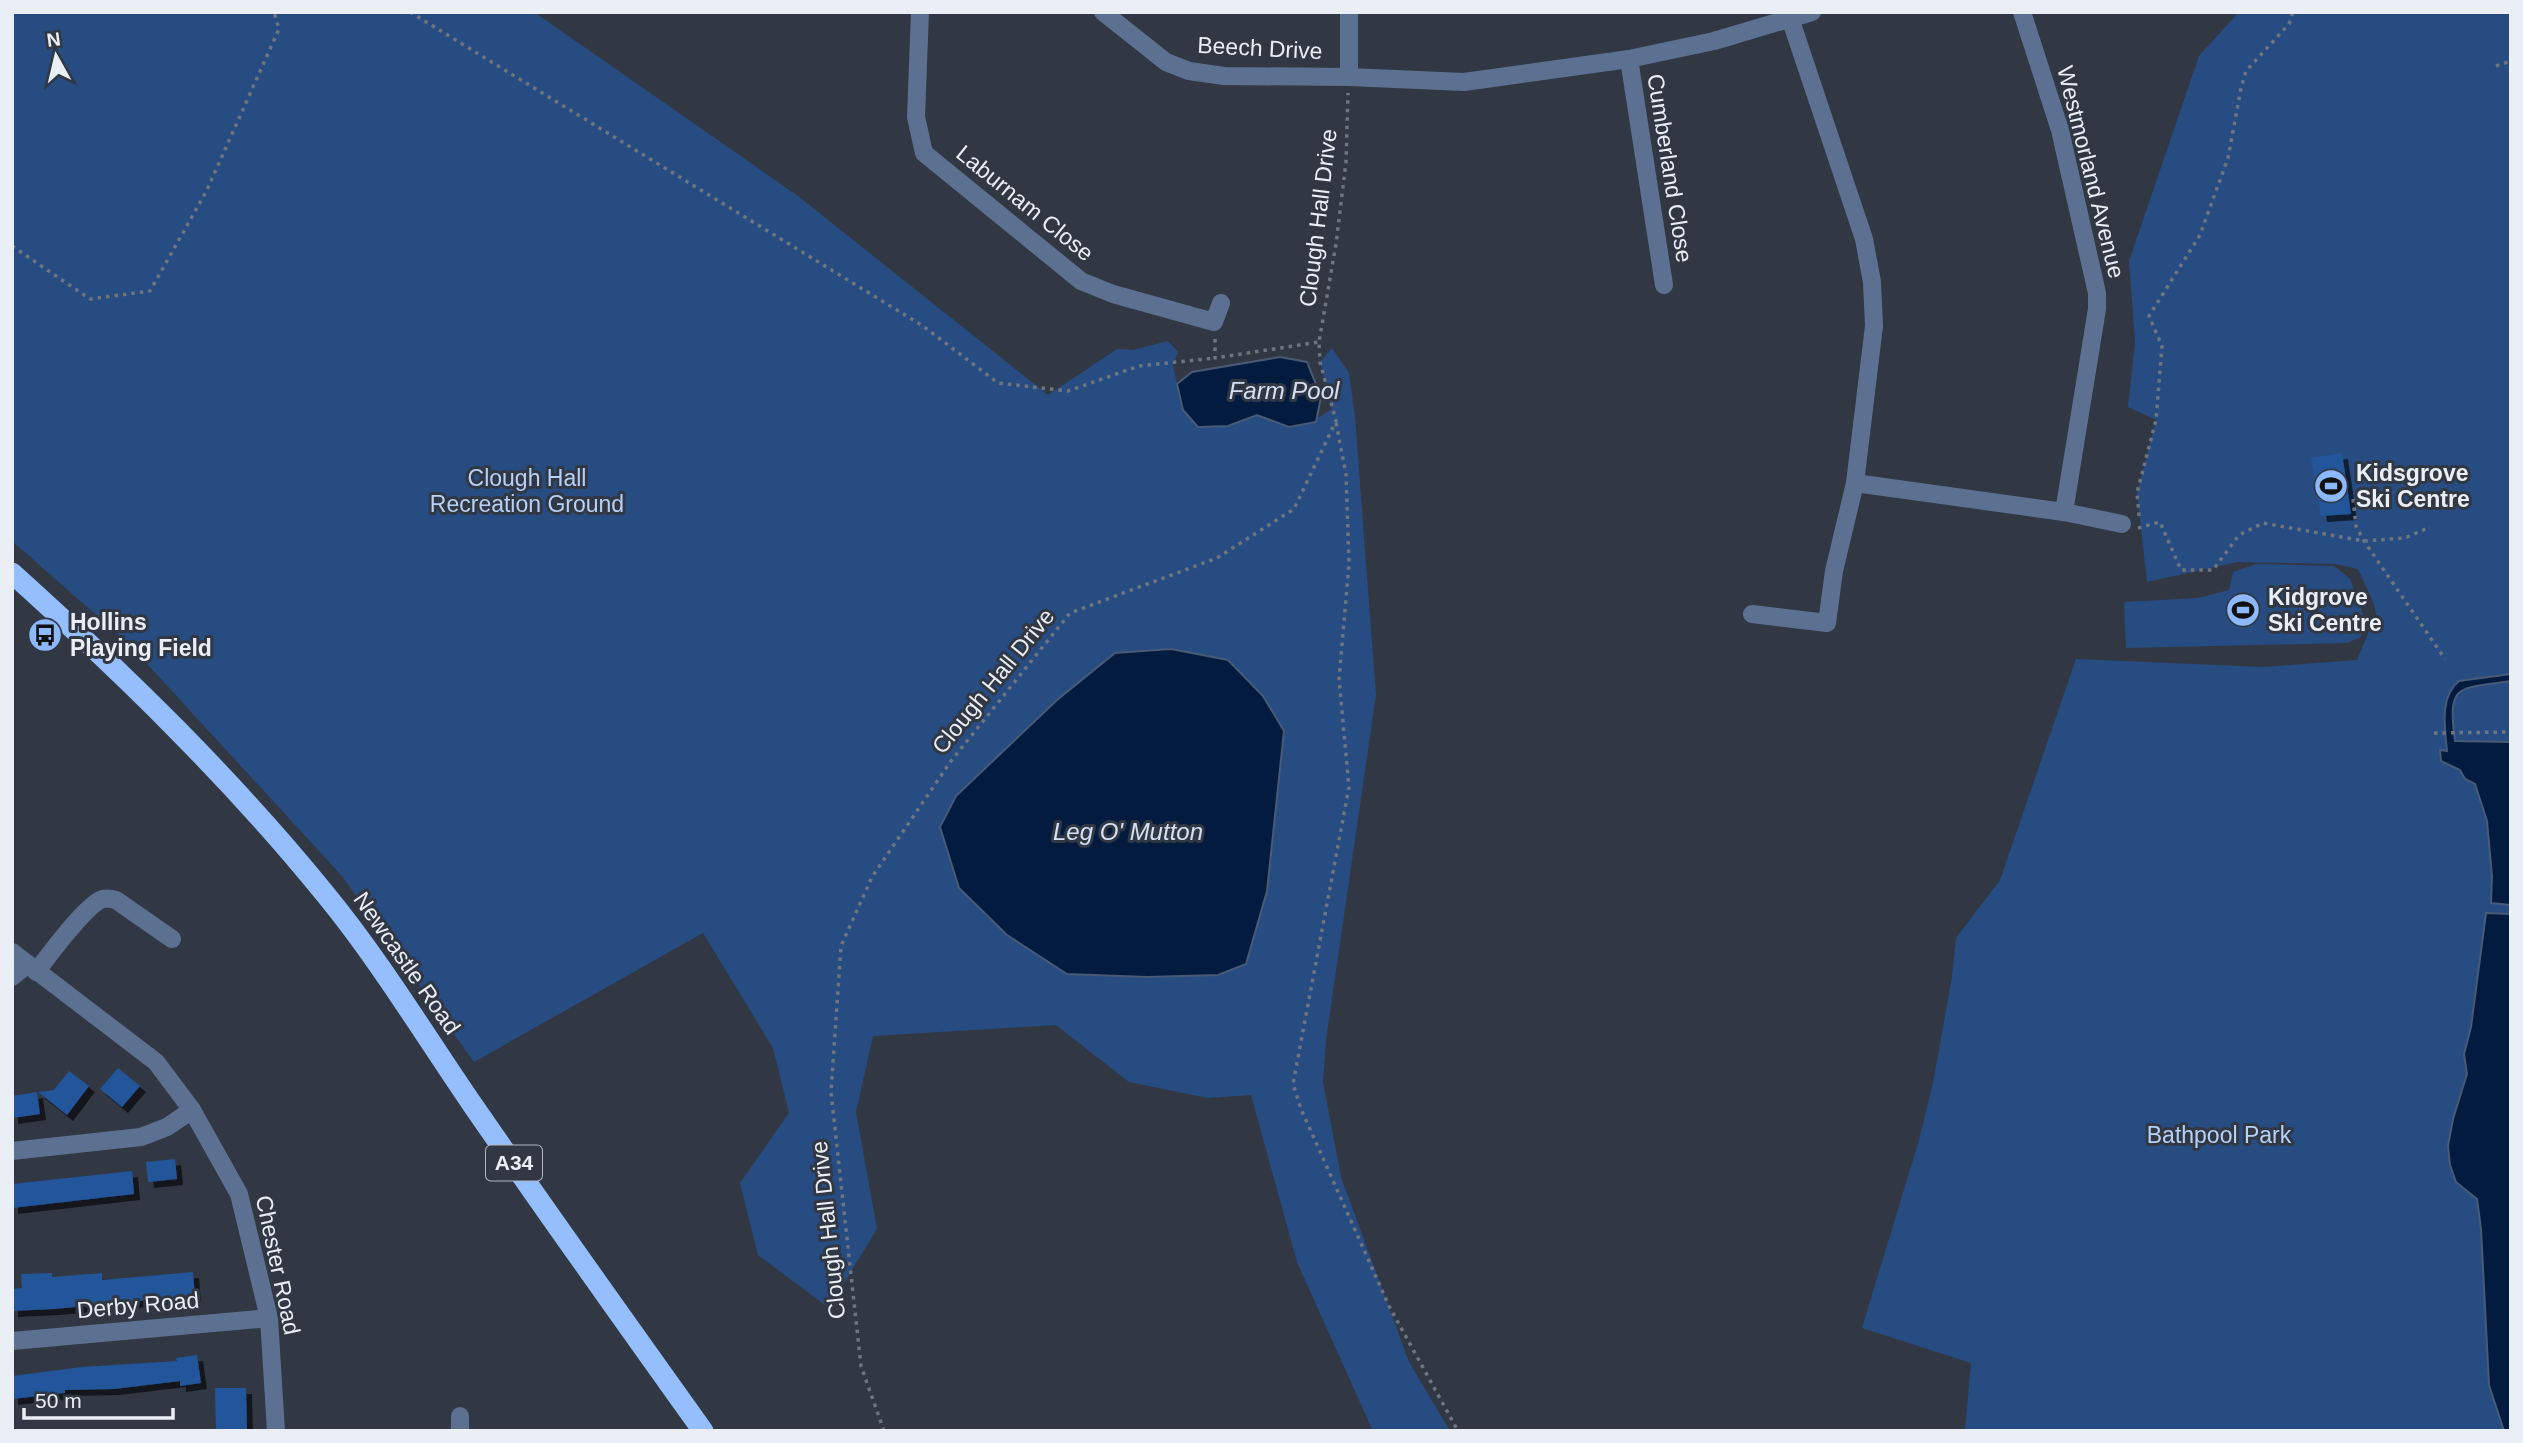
<svg xmlns="http://www.w3.org/2000/svg" width="2523" height="1443" font-family="Helvetica,sans-serif">
<style>
.green{fill:#274c82}
.water{fill:#031b3e;stroke:#485a75;stroke-width:2}
.building{fill:#245499;filter:url(#shadow)}
.lines{fill:none;stroke-linecap:round;stroke-linejoin:round}
.path{stroke:#6f757f;stroke-width:3.5;stroke-dasharray:3.5 5;stroke-linecap:butt}
.minor{stroke:#5c7191;stroke-width:18}
.highway{stroke:#94befc;stroke-width:21}
.labels{text-anchor:middle;stroke-width:6;stroke-linejoin:round;paint-order:stroke}
.shield{fill:#313843;stroke:#b2b7c0;stroke-width:2}
.shield-label{font-size:21px;font-weight:bold;fill:#eaeef5}
.street-label{font-size:23px;fill:#eaeef5;stroke:#313843}
.poi-label{font-size:23px;font-weight:bold;fill:#eaeef5;stroke:#313843;text-anchor:start}
.park-label{font-size:23px;fill:#b6d1f8;stroke:#313843}
.water-label{font-size:24px;font-style:italic;fill:#d4e1f5;stroke:#313843}
</style>
<defs>
<filter id="shadow"><feDropShadow dx="6" dy="6" stdDeviation="0" flood-color="#0009"/></filter>
</defs>
<rect width="100%" height="100%" fill="#313843"/>
<!-- green -->
<g class="green">
<path d="M12,12H534L798,196L1048,395L1117,349L1133,350L1168,341L1178,352L1173,366L1183,410L1228,426L1257,414C1295,430 1296,432 1332,409L1320,362L1332,348L1349,373L1355,417L1376,695L1326,1040L1323,1082L1341,1177L1409,1362L1450,1431H1373L1297,1262L1251,1095L1208,1098L1129,1082L1056,1025L873,1036L856,1112L877,1229L829,1308L758,1255L740,1183L789,1113L773,1048L703,933L474,1062L342,876L126,641L12,541Z"/>
<polygon points="2239,12 2511,12 2511,1431 1965,1431 1971,1363 1862,1328 1919,1140 1933,1083 1952,977 1956,938 2000,880 2076,659 2263,667 2357,660 2376,614 2374,604 2358,569 2336,564 2237,562 2147,582 2137,493 2156,420 2128,407 2135,342 2129,261 2199,56"/>
<polygon points="2257,564 2334,566 2350,579 2365,619 2361,637 2347,643 2126,648 2124,602 2198,598 2229,590 2233,572"/>
</g>
<!-- water -->
<g class="water">
<polygon points="1280,357 1307,362 1321,397 1316,422 1289,427 1257,415 1228,426 1198,427 1183,410 1177,384 1192,372"/>
<polygon points="1171,649 1228,660 1263,696 1284,731 1267,891 1246,964 1218,975 1147,977 1067,974 1007,935 959,888 940,827 956,796 1057,700 1115,653"/>
<path d="M2511,674V681C2458,689 2447,682 2455,741L2511,742V905L2491,903L2492,876L2487,821L2475,784L2465,779L2460,770L2441,761L2440,750L2447,751C2445,728 2439,697 2459,681Z"/>
<polygon points="2486,913 2511,914 2511,1431 2504,1431 2489,1385 2481,1229 2477,1199 2456,1182 2450,1165 2448,1146 2453,1119 2467,1074 2464,1054 2471,1027"/>
</g>
<!-- building -->
<g class="building">
<polygon points="2342,453 2351,514 2321,516 2311,458"/>
<polygon points="118,1068 140,1086 122,1107 100,1089"/>
<polygon points="69,1071 89,1086 67,1115 38,1092 54,1090"/>
<polygon points="37,1092 40,1114 12,1118 12,1096"/>
<polygon points="175,1159 177,1179 148,1182 146,1162"/>
<polygon points="132,1171 134,1194 12,1208 12,1184"/>
<polygon points="193,1272 195,1296 54,1309 12,1311 12,1289 22,1288 21,1274 52,1273 52,1277 102,1273 102,1280"/>
<polygon points="197,1355 201,1383 180,1386 180,1381 114,1389 65,1390 65,1393 12,1399 12,1376 82,1367 177,1361 176,1358"/>
<polygon points="215,1388 246,1388 247,1431 216,1431"/>
</g>
<g class="lines">
<!-- path -->
<g class="path">
<polyline points="410,12 923,326 998,383 1068,391 1139,366 1215,358"/>
<polyline points="2496,66 2511,61"/>
<polyline points="12,246 90,299 150,291 206,192 279,29 274,12"/>
<polyline points="1215,339 1215,358 1319,342"/>
<polyline points="1336,423 1346,474 1349,564 1339,679 1349,787 1293,1084 1301,1109 1389,1306 1458,1431"/>
<polyline points="2353,499 2356,526 2364,541 2445,659"/>
<polyline points="2139,516 2137,493 2156,420 2162,346 2149,316 2200,235 2228,158 2241,88 2246,71 2289,24 2293,12"/>
<polyline points="2138,528 2160,522 2181,570 2213,570 2239,535 2263,523 2364,541 2405,538 2430,527"/>
<polyline points="2434,733 2511,732"/>
<polyline points="884,1431 861,1366 831,1092 841,946 872,877 951,761 1070,613 1217,558 1294,509 1336,421 1320,362 1319,342 1336,244 1346,162 1348,93"/>
</g>
<!-- minor -->
<g class="minor">
<polyline points="920,12 916,117 924,153 1081,281 1113,294 1214,322 1221,303"/>
<polyline points="1103,12 1166,62 1189,71 1224,76 1349,77 1464,82 1629,59 1714,41 1812,12"/>
<polyline points="2022,12 2060,130 2097,293 2097,309 2064,512"/>
<polyline points="1629,59 1664,285"/>
<polyline points="1349,77 1349,12"/>
<polyline points="1855,483 2064,512 2122,524"/>
<polyline points="1752,614 1827,623 1834,571 1855,483 1874,326 1872,282 1864,239 1788,12"/>
<polyline points="12,952 156,1062 192,1110 239,1194 269,1318 276,1431"/>
<path d="M36,972C50,954 81,911 100,900C106,897 111,899 116,900L172,939"/>
<polyline points="12,977 27,965"/>
<polyline points="12,1151 141,1137 167,1127 192,1110"/>
<polyline points="12,1341 269,1318"/>
<polyline points="460,1416 460,1431"/>
</g>
<!-- highway -->
<path class="highway" d="M12,573C123,673 232,779 326,895C380,961 424,1034 472,1104C548,1214 625,1322 703,1431"/>
</g>
<!-- icons -->
<defs>
<g id="stadium-disc" transform="scale(1.75)"><circle r="9.5" fill="#8cb9fc" stroke="#313843"/><path d="M0-5a6.5 5 0 1 0 0 10a6.5 5 0 1 0 0-10ZM-3.5-1.8h7v3.6h-7Z" fill="#111"/></g>
<g id="bus-disc" transform="scale(1.75)"><circle r="9.5" fill="#8cb9fc" stroke="#313843"/><path d="M-5-6H5V4H4V6H2V4H-2V6H-4V4H-5ZM-3.5-4V0h7V-4ZM-3.5 1.2v1.5H-2V1.2ZM2 1.2v1.5H3.5V1.2Z" fill="#111"/></g>
</defs>
<g fill-rule="evenodd">
<use href="#stadium-disc" x="2331" y="486"/>
<use href="#stadium-disc" x="2243" y="610"/>
<use href="#bus-disc" x="45" y="635"/>
</g>
<g class="labels">
<!-- shield labels -->
<rect class="shield" x="486" y="1145.5" width="56" height="35" rx="5"/>
<g class="shield-label">
<text x="514" y="1170">A34</text>
</g>
<!-- street labels -->
<g class="street-label">
<text transform="translate(1260 48) rotate(3)" y="8">Beech Drive</text>
<text transform="translate(1670 168) rotate(81)" y="8">Cumberland Close</text>
<text transform="translate(2091 172) rotate(76)" y="8">Westmorland Avenue</text>
<text transform="translate(1025 203) rotate(39)" y="8">Laburnam Close</text>
<text transform="translate(1318 218) rotate(-83)" y="8">Clough Hall Drive</text>
<text transform="translate(993 681) rotate(-51)" y="8">Clough Hall Drive</text>
<text transform="translate(407 963) rotate(55)" y="8">Newcastle Road</text>
<text transform="translate(828 1230) rotate(-96)" y="8">Clough Hall Drive</text>
<text transform="translate(278 1265) rotate(78)" y="8">Chester Road</text>
<text transform="translate(138 1305) rotate(-5)" y="8">Derby Road</text>
</g>
<!-- poi labels -->
<g class="poi-label">
<text x="2356" y="481">Kidsgrove<tspan x="2356" dy="26">Ski Centre</tspan></text>
<text x="2268" y="605">Kidgrove<tspan x="2268" dy="26">Ski Centre</tspan></text>
<text x="70" y="630">Hollins<tspan x="70" dy="26">Playing Field</tspan></text>
</g>
<!-- park labels -->
<g class="park-label">
<text x="527" y="486">Clough Hall<tspan x="527" dy="26">Recreation Ground</tspan></text>
<text x="2219" y="1143">Bathpool Park</text>
</g>
<!-- water labels -->
<g class="water-label">
<text x="1284" y="399">Farm Pool</text>
<text x="1128" y="840">Leg O' Mutton</text>
</g>
</g>
<!-- border -->
<rect width="2523" height="1443" fill="none" stroke="#eaeef5" stroke-width="28"/>
<!-- north arrow -->
<g transform="translate(56 56) rotate(352)" stroke="#313843" stroke-width="5" paint-order="stroke">
<path d="M0-5L12 26L0 18L-12 26Z" fill="#eaeef5"/>
<text y="-10" font-size="19" font-weight="bold" text-anchor="middle" fill="#eaeef5">N</text>
</g>
<!-- scale -->
<path d="M24 1408v10h149v-10" fill="none" stroke="#eaeef5" stroke-width="3.5"/>
<text x="35" y="1408" font-size="21" fill="#eaeef5" stroke="#313843" stroke-width="5" paint-order="stroke">50 m</text>
</svg>
